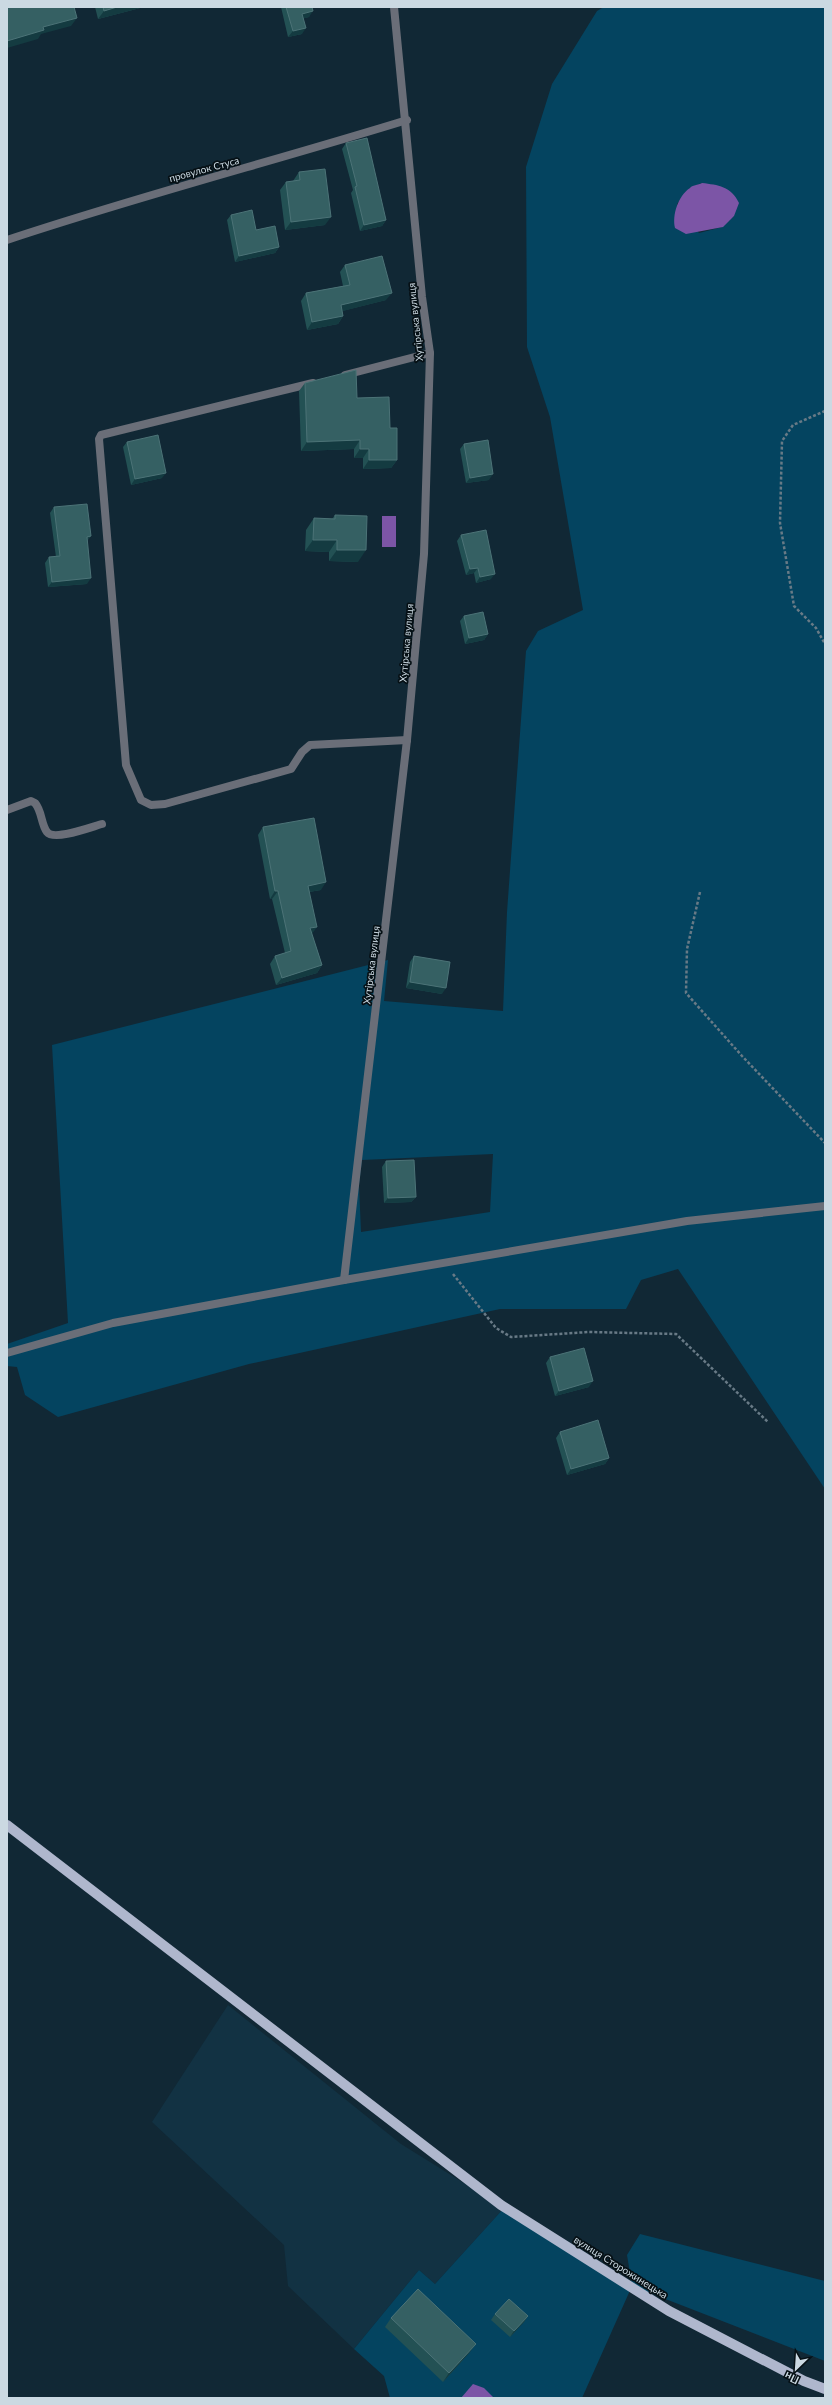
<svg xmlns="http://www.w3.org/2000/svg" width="832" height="2405" font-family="Lato,sans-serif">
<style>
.built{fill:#123243}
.green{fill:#044460;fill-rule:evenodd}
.water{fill:#7c55a6}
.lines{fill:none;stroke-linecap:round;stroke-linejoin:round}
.path{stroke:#687a86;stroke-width:2.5;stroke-dasharray:3 2;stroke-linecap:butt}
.lane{stroke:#6a6e78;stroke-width:8}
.street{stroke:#6a6e78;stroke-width:8}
.primary{stroke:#afb7cd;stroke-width:10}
.wall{fill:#235154}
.shaded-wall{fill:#143b41}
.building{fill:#356063;stroke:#4c7377}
.labels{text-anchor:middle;stroke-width:3.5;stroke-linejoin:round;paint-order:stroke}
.street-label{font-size:10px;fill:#cbd9e2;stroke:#061015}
</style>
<rect width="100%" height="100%" fill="#112835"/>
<!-- built -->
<polygon class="built" points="228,2005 401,2144 504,2208 435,2284 419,2270 354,2349 288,2286 284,2245 152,2122"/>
<!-- green -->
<g class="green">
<path d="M604,7H825V1489L678,1269L641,1280L626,1309H500L249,1364L58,1417L25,1395L17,1367L7,1366V1344L68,1323L52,1045L388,960L384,1001L503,1011L507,912L526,651L538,631L583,610L550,417L527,347L526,167L552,84L597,11ZM702,183L734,216L722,227L699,233L677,204L690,188ZM493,1154L490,1212L361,1232L359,1185L362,1160Z"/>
<polygon points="504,2208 632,2285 627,2255 640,2234 825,2281 825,2361 632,2286 582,2398 390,2398 384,2376 354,2349 419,2270 435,2284"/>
</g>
<!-- water -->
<g class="water">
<path d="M702,183C718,185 731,186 739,203L734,216L723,227L686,234L675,228C672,215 678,196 690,188C692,185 698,185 702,183Z"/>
<rect x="382" y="516" width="14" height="31"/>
<polygon points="473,2384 484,2388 494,2398 461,2398"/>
</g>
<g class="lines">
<!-- path -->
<g class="path">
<polyline points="825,411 793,425 782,441 780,523 794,606 816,628 825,644"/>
<polyline points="700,892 687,949 686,993 742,1056 825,1143"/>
<polyline points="453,1274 496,1328 511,1337 589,1332 676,1334 768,1422"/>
</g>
<!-- lane -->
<g class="lane">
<polyline points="345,375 430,353"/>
<polyline points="313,383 101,435 99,439 126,765 141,800 151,805 165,804 291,769 302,752 310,745 407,740"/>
<path d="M7,810L31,801L35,803C42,811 41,824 47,832C54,841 91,827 102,824"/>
</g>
<!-- street -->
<g class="street">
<path d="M7,240C139,196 274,161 407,120"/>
<polyline points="344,1280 407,740 424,554 430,353 422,297 394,7"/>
<polyline points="7,1353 113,1323 344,1280 687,1221 825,1206"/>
</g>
<!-- primary -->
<polyline class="primary" points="7,1825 501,2205 669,2311 804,2381 825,2389"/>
</g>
<!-- wall -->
<g class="wall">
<polygon points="95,7 144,7 98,19"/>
<polygon points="281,7 312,7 309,17 304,18 302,34 288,37"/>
<polygon points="346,143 386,220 382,226 360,231 351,193 353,190 342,149"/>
<polygon points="299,172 325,225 285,230 280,190 286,182 293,181"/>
<polygon points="231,215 256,230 279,247 275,253 235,262 227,220"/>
<polygon points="345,265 386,300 342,311 343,316 338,324 307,330 301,301 306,293 343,286 340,272"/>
<polygon points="305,383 390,428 397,460 391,468 363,469 363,458 354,458 354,449 301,451 299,391"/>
<polygon points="127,442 162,478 131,485 123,447"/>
<polygon points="464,444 489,480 466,483 460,449"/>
<polygon points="54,507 91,536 87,541 87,584 48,587 45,563 49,557 56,557 50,513"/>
<polygon points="335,515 358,562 329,561 329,552 305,551 306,530 314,518 332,519"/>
<polygon points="461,535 491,579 476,583 474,573 466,575 457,541"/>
<polygon points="464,616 488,634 484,640 465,644 460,621"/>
<polygon points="263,827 321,890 309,892 312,934 322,965 317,973 276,985 270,964 275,956 285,953 272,899 270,899 258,835"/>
<polygon points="414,956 442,994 406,988 410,962"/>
<polygon points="386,1161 416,1197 411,1202 384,1203 382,1167"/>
<polygon points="550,1357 589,1387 555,1396 546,1363"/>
<polygon points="560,1432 609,1458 605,1464 567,1475 556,1438"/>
<polygon points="495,2314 528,2316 524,2322 510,2337 491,2320"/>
<polygon points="391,2318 470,2352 443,2382 385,2327"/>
</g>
<!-- shaded-wall -->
<g class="shaded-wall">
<polygon points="117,7 144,7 98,19 104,11"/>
<polygon points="313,11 309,17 298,20 302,14"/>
<polygon points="77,18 71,26 41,34 38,39 7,48 7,41 43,27"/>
<polygon points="306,28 302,34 288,37 293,31"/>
<polygon points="331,217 325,225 285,230 291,222"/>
<polygon points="386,220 382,226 360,231 364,225"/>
<polygon points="279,247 275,253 235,262 239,256"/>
<polygon points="392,293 386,300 335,313 341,305"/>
<polygon points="343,316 338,324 307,330 312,322"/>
<polygon points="360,440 354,449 301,451 307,442"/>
<polygon points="360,449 369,449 363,458 354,458"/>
<polygon points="369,460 397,460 391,468 363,469"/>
<polygon points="166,473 162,478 131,485 135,479"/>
<polygon points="493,474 489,480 466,483 470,478"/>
<polygon points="91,536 86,542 87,537"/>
<polygon points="313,540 337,540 329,552 305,551"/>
<polygon points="337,550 366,550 358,562 329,561"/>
<polygon points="478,568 474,573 466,575 470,569"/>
<polygon points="495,574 491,579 476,583 480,577"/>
<polygon points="91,578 87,584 48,587 52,582"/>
<polygon points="488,634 484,640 465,644 469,638"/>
<polygon points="326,882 321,890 302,893 308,886"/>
<polygon points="275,891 278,891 272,899 270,899"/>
<polygon points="317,927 312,934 310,928"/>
<polygon points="322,965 317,973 276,985 282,978"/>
<polygon points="410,982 446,988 442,994 406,988"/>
<polygon points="416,1197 411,1202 384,1203 388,1198"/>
<polygon points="593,1381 589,1387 555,1396 559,1391"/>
<polygon points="609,1458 605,1464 567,1475 571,1469"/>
<polygon points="528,2316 524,2322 510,2337 514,2331"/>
<polygon points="476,2344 470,2352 443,2382 449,2373"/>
</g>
<!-- building -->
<g class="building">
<polygon points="7,7 74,7 77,18 43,27 44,30 7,41"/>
<polygon points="103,7 117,7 104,11"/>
<polygon points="286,7 312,7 313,11 302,14 306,28 293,31"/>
<polygon points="367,138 386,220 364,225 355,187 357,186 346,143"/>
<polygon points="325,169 331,217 291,222 286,182 300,180 299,172"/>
<polygon points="252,210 256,230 275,226 279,247 239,256 231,215"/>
<polygon points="382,256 392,293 341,305 343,316 312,322 306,293 350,285 345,265"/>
<polygon points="356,370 357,398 389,397 390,428 397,428 397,460 369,460 369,449 360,449 360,440 307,442 305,383"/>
<polygon points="158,435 166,473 135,479 127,442"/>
<polygon points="488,440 493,474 470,478 464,444"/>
<polygon points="87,504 91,536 87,537 91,578 52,582 49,557 60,556 54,507"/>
<polygon points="335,515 367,516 366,550 337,550 337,540 313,540 314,518 335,519"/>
<polygon points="486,530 495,574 480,577 478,568 470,569 461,535"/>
<polygon points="483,612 488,634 469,638 464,616"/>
<polygon points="314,818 326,882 308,886 317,927 310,928 322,965 282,978 275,956 291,951 278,891 275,891 263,827"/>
<polygon points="414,956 450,962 446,988 410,982"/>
<polygon points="414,1160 416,1197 388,1198 386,1161"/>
<polygon points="584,1348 593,1381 559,1391 550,1357"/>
<polygon points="598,1420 609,1458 571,1469 560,1432"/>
<polygon points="418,2289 476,2344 449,2373 391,2318"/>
<polygon points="509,2299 528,2316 514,2331 495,2314"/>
</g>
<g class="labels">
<!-- street labels -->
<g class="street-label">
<text transform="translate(204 169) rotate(-15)" y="4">провулок Стуса</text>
<text transform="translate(415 322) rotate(-96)" y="4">Хутірська вулиця</text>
<text transform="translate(406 643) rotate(-85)" y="4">Хутірська вулиця</text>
<text transform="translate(371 965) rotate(-83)" y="4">Хутірська вулиця</text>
<text transform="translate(621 2267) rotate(32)" y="4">вулиця Сторожинецька</text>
</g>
</g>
<!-- border -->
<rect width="832" height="2405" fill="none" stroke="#cbd9e2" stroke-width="16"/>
<!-- north arrow -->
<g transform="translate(796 2369) rotate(205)" stroke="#061015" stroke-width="3" paint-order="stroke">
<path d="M0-3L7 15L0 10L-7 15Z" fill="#cbd9e2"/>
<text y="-6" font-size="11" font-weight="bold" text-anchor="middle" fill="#cbd9e2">Пн</text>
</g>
</svg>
